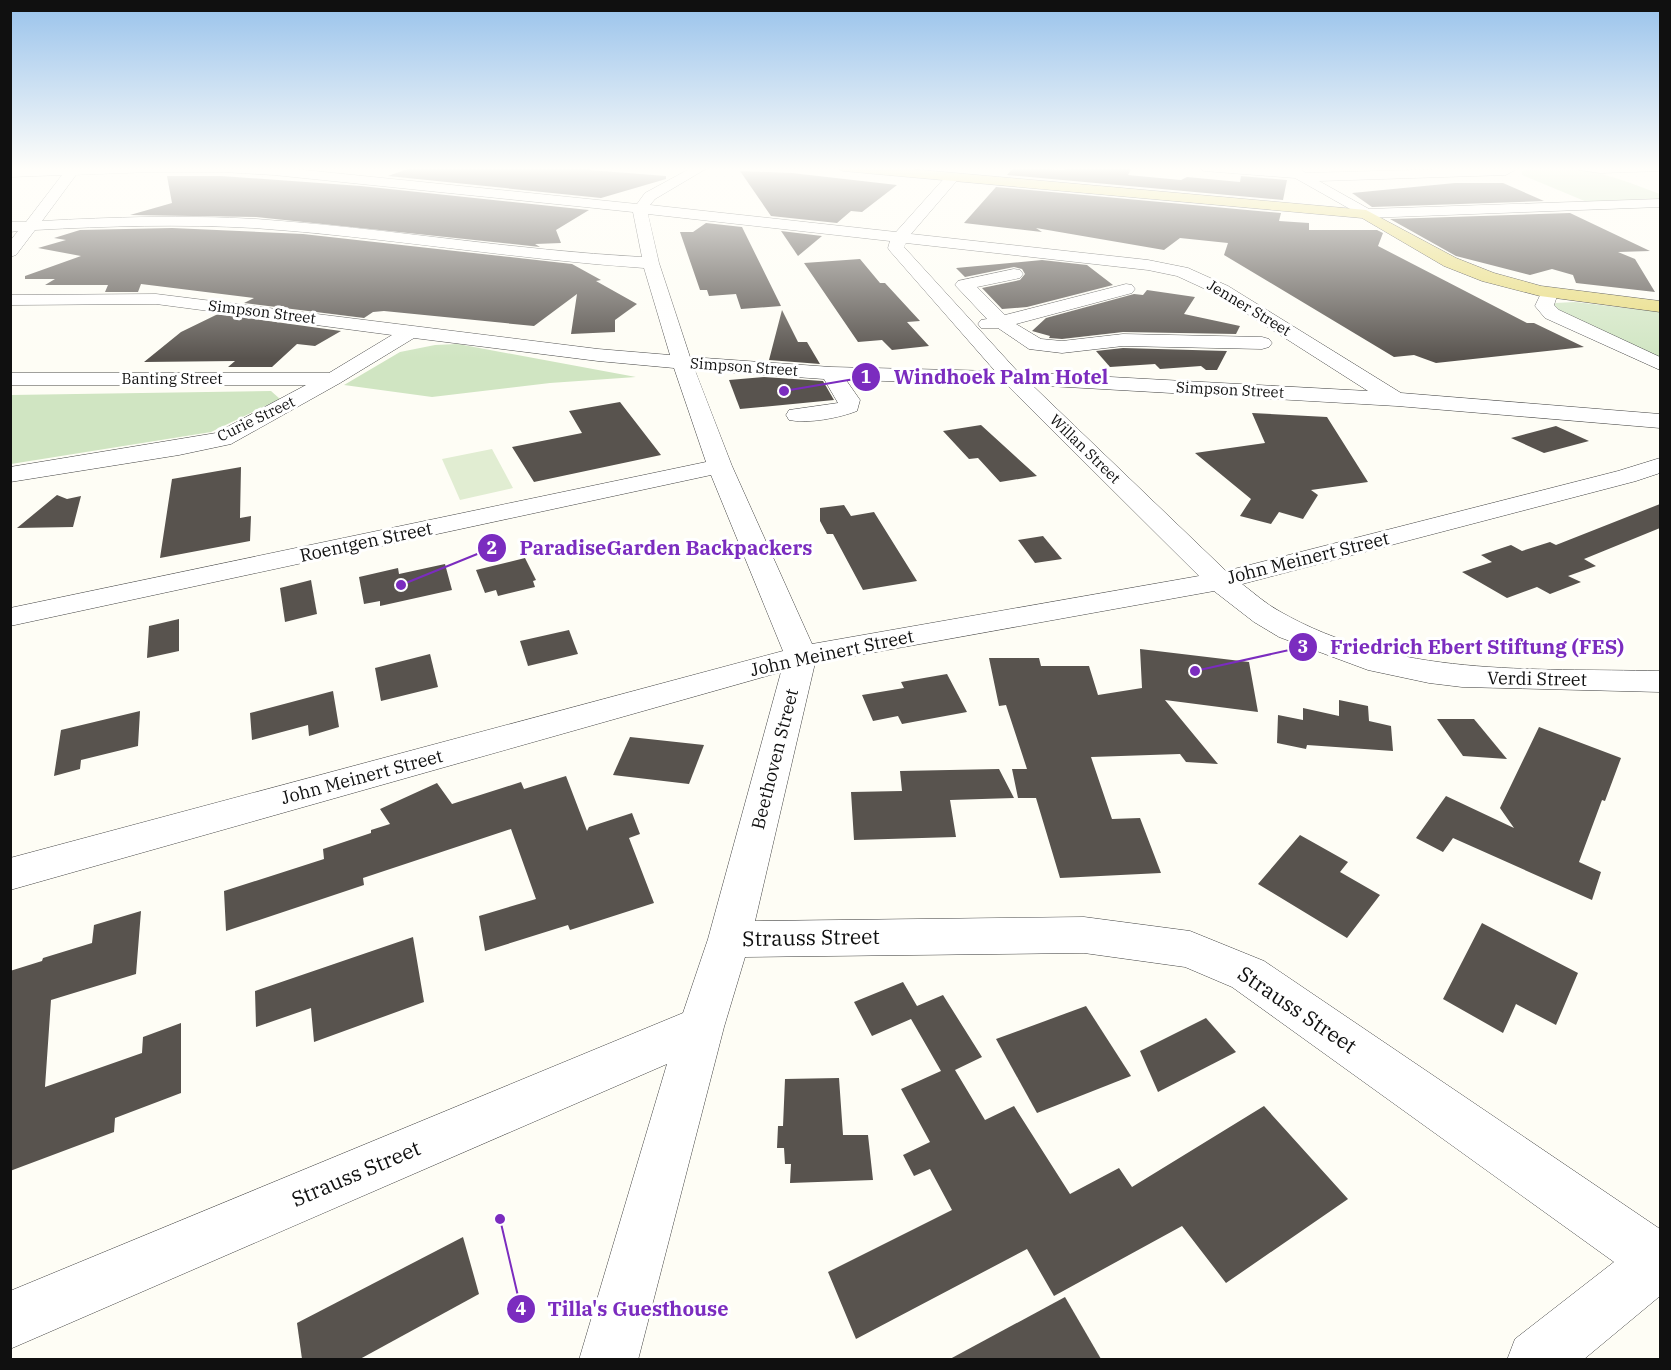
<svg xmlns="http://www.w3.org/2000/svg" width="1671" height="1370" font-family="'IBM Plex Serif',serif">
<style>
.green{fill:#d0e5c2}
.pitch{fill:#e1edd2}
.building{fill:#58534e}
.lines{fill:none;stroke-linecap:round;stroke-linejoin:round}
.minor-casing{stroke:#434343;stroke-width:1}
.major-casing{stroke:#212121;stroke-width:1}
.minor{fill:#fff;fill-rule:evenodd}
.major{fill:#e7da7b;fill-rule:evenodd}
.labels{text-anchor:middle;stroke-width:6;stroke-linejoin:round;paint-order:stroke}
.far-street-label{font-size:15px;fill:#101010;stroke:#fff}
.street-label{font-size:18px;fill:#101010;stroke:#fff}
.near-street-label{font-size:21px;fill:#101010;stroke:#fff}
.leader{fill:none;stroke:#7b2cbf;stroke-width:2}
.callout-dot{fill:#7b2cbf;stroke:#fff;stroke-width:2}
.mark-label{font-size:18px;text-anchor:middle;font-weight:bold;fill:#fff}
.callout-label{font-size:20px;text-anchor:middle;font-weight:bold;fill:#7b2cbf;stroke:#fff;stroke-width:6;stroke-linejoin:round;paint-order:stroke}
</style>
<rect width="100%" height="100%" fill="#fefdf5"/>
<!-- green -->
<g class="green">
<path d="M1541,167C1590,167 1615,177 1660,194V199L1587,202L1522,175V171Z"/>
<polygon points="1575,302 1660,312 1660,360 1561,313 1552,306 1555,303"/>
<polygon points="458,344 636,377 550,383 432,397 344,385 400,352 435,345"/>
<polygon points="271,391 280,399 211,432 11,464 11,395"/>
</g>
<!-- pitch -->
<polygon class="pitch" points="492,449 513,488 460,500 442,459"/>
<!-- building -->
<g class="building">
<polygon points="413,167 595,167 589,170 666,176 666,179 601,198 388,176"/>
<polygon points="1014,167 1064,170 1066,167 1132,167 1128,175 1181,180 1187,177 1240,182 1241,176 1287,180 1283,200 1007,175"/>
<polygon points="740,171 792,173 897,185 862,212 851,211 837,223 771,216"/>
<polygon points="167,176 221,176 361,186 589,210 556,230 561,243 535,244 540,247 256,217 130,215 172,203"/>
<polygon points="1455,183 1503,183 1544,201 1372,207 1352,193"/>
<polygon points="996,187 1281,213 1279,221 1309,223 1309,230 1377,230 1383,233 1378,246 1527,323 1534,323 1584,347 1436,363 1414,355 1394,357 1224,255 1228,243 1180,238 1164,250 1036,228 1042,232 964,223"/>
<polygon points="1570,213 1650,251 1618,252 1635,259 1655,292 1576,283 1573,275 1552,269 1530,275 1456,256 1390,219"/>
<polygon points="706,223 742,227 781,306 741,309 736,294 709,296 707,290 700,290 680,232 693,232"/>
<polygon points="172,228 303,234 572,264 601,280 596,281 637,304 615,320 615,332 571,334 577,294 534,326 384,311 373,312 364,318 244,303 254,298 141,284 138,292 105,292 108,285 45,285 55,279 25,279 25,276 81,256 38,248 66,240 54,238 80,230"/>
<polygon points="781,231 822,236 798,256"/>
<polygon points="860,259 880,283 885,283 920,321 907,322 929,346 892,350 882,340 858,342 804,263"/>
<polygon points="1042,260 1087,265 1113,285 1027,307 1002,309 982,288 1020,280 1025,274 1022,269 1014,267 965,277 956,268"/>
<polygon points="1147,290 1195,297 1184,314 1240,326 1236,334 1123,332 1062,339 1049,338 1050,336 1032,331 1046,318 1134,294 1143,295"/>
<polygon points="782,310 798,342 807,342 820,364 769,360"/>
<polygon points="218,314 341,331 315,346 297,344 272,367 228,367 235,361 144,362 181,332"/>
<polygon points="1123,348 1227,351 1217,370 1206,370 1201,366 1160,369 1155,364 1110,367 1096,351"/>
<polygon points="764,377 823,381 834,400 740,409 729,380"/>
<polygon points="620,402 661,455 534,482 512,447 582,433 569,411"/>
<polygon points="1252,413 1327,417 1368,482 1311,490 1318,495 1303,519 1279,512 1271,524 1240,516 1251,499 1195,453 1265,443"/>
<polygon points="981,425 1037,476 1000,482 978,458 969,459 943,431"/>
<polygon points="1556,426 1589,441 1544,453 1511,438"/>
<polygon points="241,467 240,518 251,516 250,541 160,558 172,479"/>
<polygon points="57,495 67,499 81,496 73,527 17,528"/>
<polygon points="1660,504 1660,528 1584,559 1596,566 1568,576 1581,582 1550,594 1537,587 1507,598 1462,572 1492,562 1481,555 1511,545 1522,551 1550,542 1556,545"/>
<polygon points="844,505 851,516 874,512 917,581 863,590 833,534 827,534 820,521 820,508"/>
<polygon points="1043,536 1062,559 1035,563 1018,540"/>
<polygon points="525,558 536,580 533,581 535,587 498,596 496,590 485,593 476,570"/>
<polygon points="445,564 452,590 380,606 380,601 364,604 359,577 398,568 399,574"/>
<polygon points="311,580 317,614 285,622 280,588"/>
<polygon points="179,619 179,651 147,658 149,626"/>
<polygon points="569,630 578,654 528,666 520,641"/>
<polygon points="1140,649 1249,662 1258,712 1165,700 1218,764 1186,762 1180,754 1091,757 1112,819 1140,818 1161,873 1060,878 1036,798 1018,798 1012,769 1027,769 1006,705 999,706 989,658 1039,658 1041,666 1089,666 1098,695 1142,688"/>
<polygon points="430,654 438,687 381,701 375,668"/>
<polygon points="947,674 967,712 902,724 898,716 873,721 862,695 904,688 901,682"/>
<polygon points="333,691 339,727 309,736 308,725 252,740 250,713"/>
<polygon points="1339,700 1368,706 1369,721 1391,726 1393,751 1307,745 1306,749 1277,743 1278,715 1303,720 1303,708 1339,716"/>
<polygon points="140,711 138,746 81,760 80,769 54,776 61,730"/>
<polygon points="1437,719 1474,719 1507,759 1463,756"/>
<polygon points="1539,727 1621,758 1605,801 1602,800 1579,862 1601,872 1592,900 1453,838 1443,852 1416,838 1446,796 1514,828 1500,808"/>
<polygon points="630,737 704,745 689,784 613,775"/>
<polygon points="999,769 1014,798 950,800 956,837 854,840 851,792 902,791 900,771"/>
<polygon points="566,776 587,831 589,827 632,813 640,834 629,838 654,903 570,930 568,925 485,951 479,916 536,899 511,829 363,878 364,885 226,931 224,891 324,859 323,849 371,833 371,830 390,824 380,809 437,783 452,804 521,782 524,789"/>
<polygon points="1300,835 1348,862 1340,872 1380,895 1347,938 1258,884"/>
<polygon points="141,911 136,974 51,1000 45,1087 142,1053 143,1037 181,1023 181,1093 115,1118 114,1132 10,1171 10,971 42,961 43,958 92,943 94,925"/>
<polygon points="1482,923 1578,973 1556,1025 1516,1004 1503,1033 1443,999"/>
<polygon points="413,937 424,1002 314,1042 311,1008 256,1027 255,991"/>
<polygon points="903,982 917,1006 943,995 982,1057 955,1070 985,1120 1014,1106 1070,1194 1119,1168 1132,1187 1264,1106 1348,1199 1226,1283 1182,1226 1054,1296 1027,1249 856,1339 828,1272 952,1210 930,1169 914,1176 903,1155 930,1142 901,1089 941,1071 911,1019 872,1036 854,1002"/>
<polygon points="1086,1006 1131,1076 1037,1113 996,1039"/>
<polygon points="1206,1018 1236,1052 1158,1092 1140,1051"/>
<polygon points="839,1078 843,1135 868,1135 873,1180 790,1183 791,1164 785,1164 784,1148 777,1148 778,1126 783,1126 785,1079"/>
<polygon points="463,1237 479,1294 360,1359 302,1359 297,1323"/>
<polygon points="1065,1297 1101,1359 950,1359"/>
</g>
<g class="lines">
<!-- minor casing -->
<g class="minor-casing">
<g id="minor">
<path d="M64,167H275L637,204L645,193L693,167H709L655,199L650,205L896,232L948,174L953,173L960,177L911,234L1148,260L1188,268L1228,286L1401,393L1660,414V428L1397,406L1032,385L1226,571L1618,471L1660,458V473L1636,481L1242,584C1254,593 1266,604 1279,611C1395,678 1531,668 1660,671V692L1462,687L1429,683L1368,670L1279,637L1254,622L1214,591L815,663L755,921L1084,917L1190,931L1264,961L1660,1229V1296L1583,1360H1507L1515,1339L1614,1262L1232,987L1185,967L1084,953L745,957L724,1027L638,1360H579L667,1064L10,1349V1291L683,1013L708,939L781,672L10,890V858L783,651L711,475L10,626V608L706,462L674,368L598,361L414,338L340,383L231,444L179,455L10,482V467L216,433L306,385H10V373H329L392,335L156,304L10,305V295L156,294L598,349L670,355L644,268C513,259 384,237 254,228C181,224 108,226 35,230L16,255L10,257V241L18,231L10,232V222H26L62,175L10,177V169ZM151,172H224L274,175L633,212L642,257C513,250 385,228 256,219C185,215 113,217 42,221L76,175ZM648,214L890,241L888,248L890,251L995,371L831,367L690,357L659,263ZM906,243L1148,270L1177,276L1216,294L1368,391L1018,372L904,247ZM695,370L824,379L838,403L789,410L786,415L789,420C808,424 839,418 857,411L860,400L846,380L1006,384L1199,576L812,644L732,466Z"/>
<polygon points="1198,167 1296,167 1306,173 1520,167 1506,175 1319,181 1369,209 1660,199 1660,207 1366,218 1295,178 1204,171"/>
<polygon points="1578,167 1660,167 1660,171 1600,173 1579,170"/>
<polygon points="1014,269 1020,270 1023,274 1020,278 977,287 1005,315 1126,284 1132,285 1135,289 1132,293 1016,324 1041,339 1062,341 1123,334 1262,337 1269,339 1272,343 1269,347 1262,349 1123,346 1062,353 1029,349 998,328 981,328 978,324 981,320 987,319 955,285 958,281"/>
<polygon points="1549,288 1555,289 1558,293 1554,305 1559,310 1660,357 1660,370 1545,318 1535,306 1543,289"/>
</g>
</g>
<!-- major casing -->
<g class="major-casing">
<polygon id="major" points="837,167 888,167 1366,210 1456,258 1494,273 1541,286 1660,301 1660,312 1540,296 1482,281 1444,266 1362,218 843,171"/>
</g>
<!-- minor -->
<use href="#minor" class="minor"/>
<!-- major -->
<use href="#major" class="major"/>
</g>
<!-- sky -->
<linearGradient id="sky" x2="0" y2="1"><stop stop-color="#98c2eb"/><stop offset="0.47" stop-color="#fffefa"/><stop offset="1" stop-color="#fffefa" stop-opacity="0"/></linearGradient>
<rect width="1671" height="359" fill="url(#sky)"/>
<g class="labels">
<!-- far-street labels -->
<g class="far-street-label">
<text transform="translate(1249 308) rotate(31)" y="5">Jenner Street</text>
<text transform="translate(262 312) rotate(7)" y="5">Simpson Street</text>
<text transform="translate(744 367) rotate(4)" y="5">Simpson Street</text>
<text x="172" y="384">Banting Street</text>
<text transform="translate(1230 390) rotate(3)" y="5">Simpson Street</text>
<text transform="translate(256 419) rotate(-26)" y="5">Curie Street</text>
<text transform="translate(1085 449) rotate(44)" y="5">Willan Street</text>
</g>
<!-- street labels -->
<g class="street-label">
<text transform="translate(366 542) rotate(-12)" y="6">Roentgen Street</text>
<text transform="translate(1308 558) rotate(-14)" y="6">John Meinert Street</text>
<text transform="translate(832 653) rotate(-12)" y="6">John Meinert Street</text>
<text transform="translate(1537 679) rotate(1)" y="6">Verdi Street</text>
<text transform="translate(775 759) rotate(-76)" y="6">Beethoven Street</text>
<text transform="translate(362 777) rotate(-15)" y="6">John Meinert Street</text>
</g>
<!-- near-street labels -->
<g class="near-street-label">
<text transform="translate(811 938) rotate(-1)" y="7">Strauss Street</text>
<text transform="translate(1297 1010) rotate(34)" y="7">Strauss Street</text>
<text transform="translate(356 1174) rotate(-23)" y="7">Strauss Street</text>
</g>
</g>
<!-- callouts -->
<path class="leader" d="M784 391L866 377M401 585L492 548M1195 671L1303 647M500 1219L521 1309"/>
<g class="callout-dot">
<circle cx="784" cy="391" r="6"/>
<circle cx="401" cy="585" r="6"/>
<circle cx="1195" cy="671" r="6"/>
<circle cx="500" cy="1219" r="6"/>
<circle cx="866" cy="377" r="15"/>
<circle cx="492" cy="548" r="15"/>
<circle cx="1303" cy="647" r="15"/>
<circle cx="521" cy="1309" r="15"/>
</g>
<g class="mark-label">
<text x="866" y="383">1</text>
<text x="492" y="554">2</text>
<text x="1303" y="653">3</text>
<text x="521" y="1315">4</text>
</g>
<g class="callout-label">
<text x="1001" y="384">Windhoek Palm Hotel</text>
<text x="666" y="555">ParadiseGarden Backpackers</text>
<text x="1477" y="654">Friedrich Ebert Stiftung (FES)</text>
<text x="638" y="1316">Tilla's Guesthouse</text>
</g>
<!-- border -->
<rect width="1671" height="1370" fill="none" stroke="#101010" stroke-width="24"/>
</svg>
